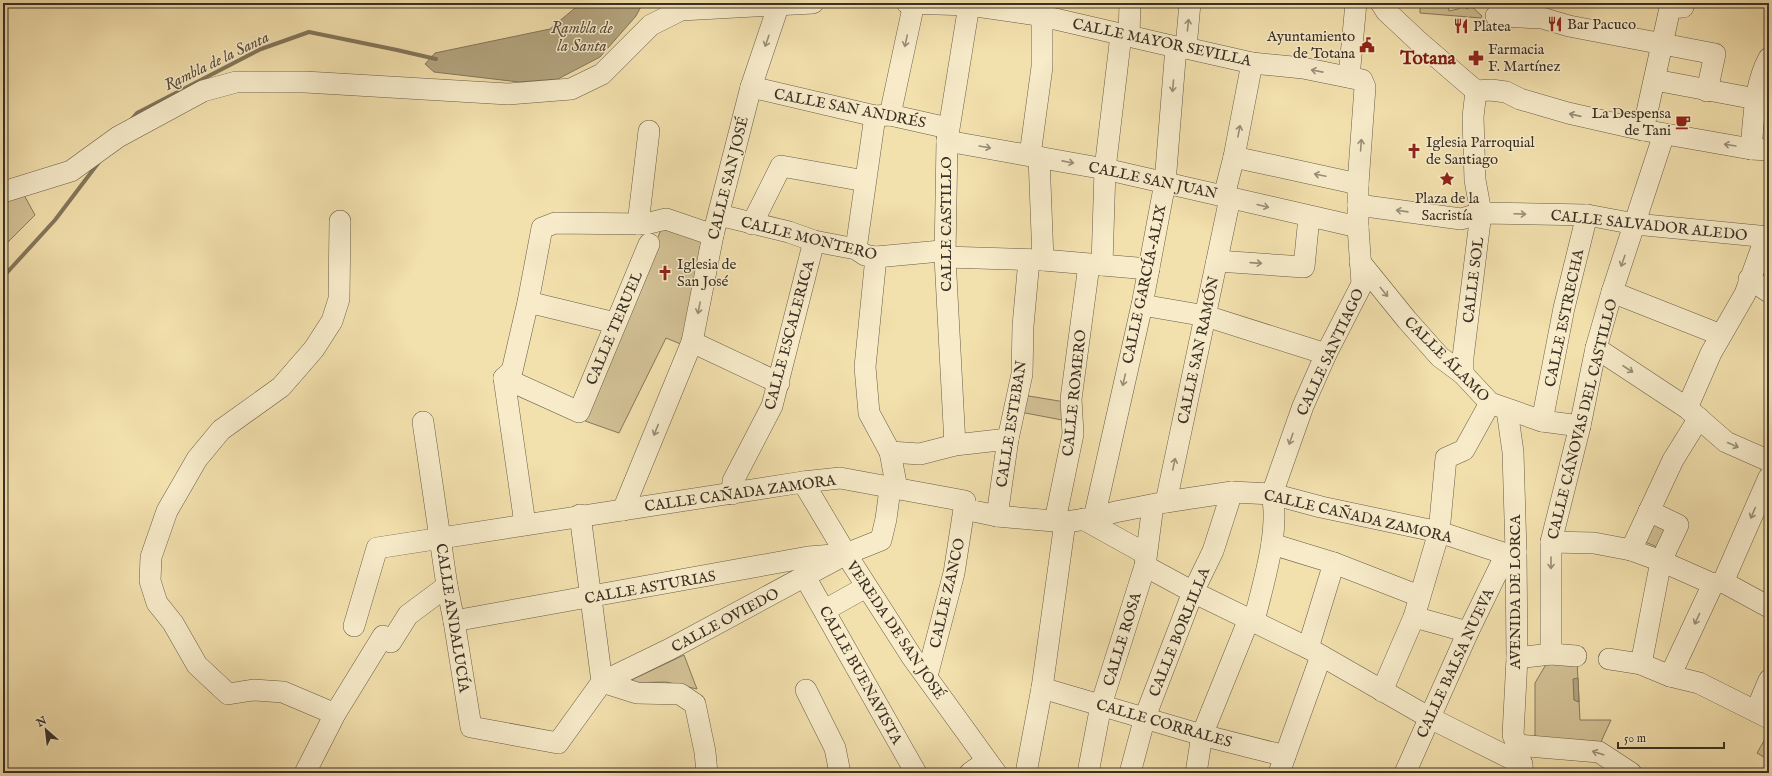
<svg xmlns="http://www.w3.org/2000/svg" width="1772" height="776" font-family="'IM FELL English',serif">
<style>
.green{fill:#d3c296;stroke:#86795e}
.water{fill:#b3a47f;stroke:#83765b}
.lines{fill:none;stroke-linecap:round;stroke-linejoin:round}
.stream{stroke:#83765b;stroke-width:4}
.minor-casing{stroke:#685c47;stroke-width:22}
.minor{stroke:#f7ebca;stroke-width:21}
.oneway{stroke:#988e78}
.labels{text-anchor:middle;stroke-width:3;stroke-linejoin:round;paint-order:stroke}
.poi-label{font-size:15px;fill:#3a3025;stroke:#f7ebca;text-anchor:start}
.street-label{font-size:15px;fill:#3a3025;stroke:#f7ebca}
.water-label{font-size:16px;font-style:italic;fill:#584d3c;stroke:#f7ebca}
.district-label{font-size:19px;font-weight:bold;fill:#7a1f14;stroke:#f7ebca}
</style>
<rect width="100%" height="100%" fill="#f2e0ad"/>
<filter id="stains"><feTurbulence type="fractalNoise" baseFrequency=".005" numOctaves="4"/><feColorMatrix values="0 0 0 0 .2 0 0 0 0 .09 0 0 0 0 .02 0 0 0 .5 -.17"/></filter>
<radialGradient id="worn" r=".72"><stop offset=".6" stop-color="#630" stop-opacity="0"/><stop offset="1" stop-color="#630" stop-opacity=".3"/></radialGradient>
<!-- green -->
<g class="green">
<polygon points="1423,3 1438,3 1441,6 1444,4 1448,7 1449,11 1458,9 1463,5 1467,9 1471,6 1482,16 1481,18 1420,13 1420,8 1422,7"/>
<polygon points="24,195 35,215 3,247 3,201"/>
<polygon points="662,227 707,242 683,345 666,338 619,433 585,421"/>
<polygon points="1023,395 1065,402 1062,420 1020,412"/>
<polygon points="1653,523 1670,530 1662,549 1645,542"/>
<polygon points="684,655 697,689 666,682 625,683"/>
<polygon points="1577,660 1580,720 1611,720 1599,746 1535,744 1535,683 1548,661"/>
<polygon points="1765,739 1769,741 1769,760 1757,753"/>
</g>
<!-- water -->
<g class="water">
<polygon points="581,3 643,3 636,16 600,57 558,79 519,82 434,72 425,64 435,53 550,29"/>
<polygon points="1578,678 1579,702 1574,700 1573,679"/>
</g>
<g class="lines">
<!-- stream -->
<g class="stream">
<polyline points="131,120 137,113 261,49 309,32 397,50 436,59"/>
<polyline points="3,277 55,220 99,162"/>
</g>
<!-- minor casing -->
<g class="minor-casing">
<g id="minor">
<path d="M907,3L969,5L1038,15L1176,47L1186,48L1252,63L1303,68L1362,80L1365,87L1358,184V227L1362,284L1326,354L1303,406L1272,494C1280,531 1263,584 1254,621"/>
<polyline points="1381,3 1386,11 1418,41 1476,91 1491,90 1506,92 1520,99 1568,113 1643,130 1751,149 1769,150"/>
<polyline points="1496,16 1542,18 1569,26 1715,54 1707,91"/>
<polyline points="1129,36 1130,3"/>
<polyline points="1186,48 1190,3"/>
<polyline points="1349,77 1356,3"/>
<polyline points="1655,80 1756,99"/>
<polyline points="751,87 875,116 890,115 948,128"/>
<polyline points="890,115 914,3"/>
<polyline points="1643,130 1670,8 1683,7 1683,3"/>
<polyline points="947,141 1105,169 1358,227"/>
<path d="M1751,149C1754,118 1754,86 1769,58"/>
<polyline points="1030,155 1042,67 1042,15"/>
<polyline points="1039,157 1043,260"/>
<polyline points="1234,157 1358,184"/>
<polyline points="3,192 71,171 118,137 203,91 236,82 305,82 508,94 571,89 602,74 651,25 681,10 813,3"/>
<polyline points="1224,196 1234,157 1252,63"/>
<polyline points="1358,205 1461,219 1481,213 1587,215 1635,224 1769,237"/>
<polyline points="719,215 789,232 814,241 856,249 865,255 876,257 941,251 945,257 1043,260 1149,269"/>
<polyline points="638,224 649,131"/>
<polyline points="752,224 781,166 865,181"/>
<polyline points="856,249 875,116"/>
<polyline points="876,257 865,367 869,413 890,452 897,489"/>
<polyline points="1217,261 1304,267 1309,217"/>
<polyline points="1360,262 1407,320 1440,357 1463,374 1490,403 1542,421 1580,426"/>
<polyline points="1102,265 1105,169 1121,35"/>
<polyline points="1749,279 1769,292"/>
<polyline points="1612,292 1721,335"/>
<polyline points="528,302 615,323"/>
<polyline points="1142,305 1206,316 1326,354"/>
<polyline points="692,342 779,383"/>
<polyline points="1596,348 1687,408 1726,442 1769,461"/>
<polyline points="1463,374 1463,357 1481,213 1475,180 1473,117 1476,91"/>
<polyline points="504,378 579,412 649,244"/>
<polyline points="1687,408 1711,353 1745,294 1766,236"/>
<polyline points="1507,410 1513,452 1516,552 1517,658 1513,735 1517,745 1523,772"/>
<polyline points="1542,421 1564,308 1587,215"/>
<polyline points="423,422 447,586 454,621 471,727 558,743 602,682 580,515"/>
<polyline points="955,445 945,257 947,141 969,5"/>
<polyline points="890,452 920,454 955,445 1008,439"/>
<polyline points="803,482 846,554 912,657 996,773"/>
<polyline points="732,494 733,481 772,406 814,241"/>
<polyline points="1166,502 1230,198"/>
<polyline points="623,510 692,342 713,235 751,87 779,4"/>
<polyline points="997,516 1008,439 1022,374 1023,326 1029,260"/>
<polyline points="1094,518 1142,305 1165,183 1176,47"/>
<polyline points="1083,519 1146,554"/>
<polyline points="1055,521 1073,434 1071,399 1089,265"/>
<polyline points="525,524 504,378 512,371 528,302 542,228 555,223 645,224 666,219 713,235"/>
<polyline points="1551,542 1594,543 1631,550 1661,561 1713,584 1723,582 1769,607"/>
<polyline points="1272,544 1334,563 1419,596"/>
<polyline points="1631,550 1673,460 1699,418"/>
<polyline points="1145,566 1193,592 1308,648 1430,718 1522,764"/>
<polyline points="805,577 916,773"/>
<polyline points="1723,582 1769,477"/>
<polyline points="825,610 866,587"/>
<polyline points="1414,617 1468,632"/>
<polyline points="454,621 808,557 846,554"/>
<polyline points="354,626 377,548 803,482 840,478 965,501 964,509 997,516 1065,522 1094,518 1115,512 1166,502 1232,492 1272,494 1321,507 1439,532 1506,554 1516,552"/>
<polyline points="1308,648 1334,563"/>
<polyline points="1551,654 1576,656"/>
<polyline points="1517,658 1551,654 1551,542 1580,426 1596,348 1612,292 1664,134"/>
<polyline points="1609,659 1641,664 1670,676 1699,683 1769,718"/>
<polyline points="1641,664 1661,561 1678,525 1649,511"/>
<polyline points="927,676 954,573 964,509"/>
<polyline points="1670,676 1713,584"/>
<polyline points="602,682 670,649 846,554 881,540 886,519 890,489"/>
<polyline points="602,682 637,693 680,694 695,704 705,752 707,773"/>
<polyline points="1042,688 1202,735 1285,756"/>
<polyline points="806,690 835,748 840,773"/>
<polyline points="1382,691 1414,617 1439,532 1446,458 1464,450 1490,403"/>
<polyline points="1756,711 1769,680"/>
<polyline points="335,714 283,692 253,690 228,694 197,665 173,623 157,603 150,581 151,557 167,511 197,459 221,430 281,387 314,349 332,321 339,299 340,221"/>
<polyline points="1517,745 1599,752 1631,773"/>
<polyline points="305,773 335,714 383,636 391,642 408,615 447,586"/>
<polyline points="970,773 987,761"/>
<polyline points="1026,773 1042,688 1065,522"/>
<polyline points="1088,773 1101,705 1145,566 1153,505"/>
<polyline points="1130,773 1145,717 1193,592 1213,551 1232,492"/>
<polyline points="1196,773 1202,735 1249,619"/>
<polyline points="1279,773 1321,656"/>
<polyline points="1405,773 1468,632 1506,554"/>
</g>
</g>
<!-- minor -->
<use href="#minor" class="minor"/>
</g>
<!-- one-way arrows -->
<defs><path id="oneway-shaft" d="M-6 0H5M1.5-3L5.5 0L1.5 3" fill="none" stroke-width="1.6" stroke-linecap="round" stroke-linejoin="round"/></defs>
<g class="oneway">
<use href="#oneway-shaft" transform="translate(1188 25) rotate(-84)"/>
<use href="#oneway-shaft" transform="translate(767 41) rotate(109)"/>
<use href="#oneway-shaft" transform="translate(906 41) rotate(102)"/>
<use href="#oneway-shaft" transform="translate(1317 71) rotate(-169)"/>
<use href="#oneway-shaft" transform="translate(1173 86) rotate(95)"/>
<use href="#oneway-shaft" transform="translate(1575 115) rotate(-167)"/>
<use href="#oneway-shaft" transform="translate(1239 131) rotate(-79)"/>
<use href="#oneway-shaft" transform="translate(1361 145) rotate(-86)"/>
<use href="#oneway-shaft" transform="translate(1730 145) rotate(-171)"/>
<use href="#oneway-shaft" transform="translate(985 147) rotate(10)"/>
<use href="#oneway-shaft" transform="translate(1068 162) rotate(11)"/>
<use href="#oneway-shaft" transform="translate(1320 175) rotate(-168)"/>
<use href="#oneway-shaft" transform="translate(1263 206) rotate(14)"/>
<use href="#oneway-shaft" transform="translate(1402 211) rotate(-172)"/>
<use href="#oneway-shaft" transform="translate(1520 214) rotate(2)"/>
<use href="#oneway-shaft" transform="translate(1623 261) rotate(109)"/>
<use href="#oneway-shaft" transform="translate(1256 263) rotate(4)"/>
<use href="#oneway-shaft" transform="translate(1384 292) rotate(51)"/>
<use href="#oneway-shaft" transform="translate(699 308) rotate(101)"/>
<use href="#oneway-shaft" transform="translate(1628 369) rotate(33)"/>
<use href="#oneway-shaft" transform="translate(1124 380) rotate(103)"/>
<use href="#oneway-shaft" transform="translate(656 430) rotate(112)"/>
<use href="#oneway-shaft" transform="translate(1291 439) rotate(109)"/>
<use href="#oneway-shaft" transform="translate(1733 445) rotate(24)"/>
<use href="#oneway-shaft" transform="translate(1174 464) rotate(-78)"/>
<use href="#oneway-shaft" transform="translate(1753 513) rotate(113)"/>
<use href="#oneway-shaft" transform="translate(1551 563) rotate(90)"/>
<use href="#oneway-shaft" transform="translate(1697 619) rotate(115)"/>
<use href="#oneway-shaft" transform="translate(1598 753) rotate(-162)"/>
</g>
<!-- icons -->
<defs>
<g id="restaurant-bare" transform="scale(1.2)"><path d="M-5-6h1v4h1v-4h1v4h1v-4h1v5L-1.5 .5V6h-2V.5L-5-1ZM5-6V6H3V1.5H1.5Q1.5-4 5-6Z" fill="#8f2418" stroke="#f7ebca" stroke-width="2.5" paint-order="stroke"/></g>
<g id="civic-bare" transform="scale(1.2)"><path d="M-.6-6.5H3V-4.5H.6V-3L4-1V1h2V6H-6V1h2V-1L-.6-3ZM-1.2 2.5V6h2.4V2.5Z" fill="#8f2418" stroke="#f7ebca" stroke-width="2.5" paint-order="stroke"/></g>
<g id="pharmacy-bare" transform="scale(1.2)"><path d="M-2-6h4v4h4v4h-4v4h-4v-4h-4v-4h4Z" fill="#8f2418" stroke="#f7ebca" stroke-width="2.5" paint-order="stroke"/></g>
<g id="cafe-bare" transform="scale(1.2)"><path d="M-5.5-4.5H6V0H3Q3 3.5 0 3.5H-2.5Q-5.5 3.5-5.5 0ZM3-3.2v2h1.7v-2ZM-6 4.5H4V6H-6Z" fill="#8f2418" stroke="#f7ebca" stroke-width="2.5" paint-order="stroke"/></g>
<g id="church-bare" transform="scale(1.2)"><path d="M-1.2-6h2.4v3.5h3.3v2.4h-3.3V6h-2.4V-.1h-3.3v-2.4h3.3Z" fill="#8f2418" stroke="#f7ebca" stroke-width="2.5" paint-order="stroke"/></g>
<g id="sight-bare" transform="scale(1.2)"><path d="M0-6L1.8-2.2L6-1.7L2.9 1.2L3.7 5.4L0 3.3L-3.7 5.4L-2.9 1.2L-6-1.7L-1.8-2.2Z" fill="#8f2418" stroke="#f7ebca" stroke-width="2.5" paint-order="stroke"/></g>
</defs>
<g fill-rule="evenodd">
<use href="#restaurant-bare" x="1555" y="24"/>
<use href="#restaurant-bare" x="1461" y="26"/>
<use href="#civic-bare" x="1367" y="45"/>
<use href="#pharmacy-bare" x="1476" y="58"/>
<use href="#cafe-bare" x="1683" y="122"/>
<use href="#church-bare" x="1414" y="151"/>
<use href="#sight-bare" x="1447" y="179"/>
<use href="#church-bare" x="665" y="273"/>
</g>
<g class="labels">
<!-- poi labels -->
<g class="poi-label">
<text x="1567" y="29">Bar Pacuco</text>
<text x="1473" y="31">Platea</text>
<text x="1355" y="41" text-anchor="end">Ayuntamiento<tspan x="1355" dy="17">de Totana</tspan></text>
<text x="1488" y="54">Farmacia<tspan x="1488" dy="17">F. Martínez</tspan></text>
<text x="1671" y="118" text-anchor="end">La Despensa<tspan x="1671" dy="17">de Tani</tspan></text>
<text x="1426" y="147">Iglesia Parroquial<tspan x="1426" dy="17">de Santiago</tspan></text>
<text x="1447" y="203" text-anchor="middle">Plaza de la<tspan x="1447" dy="17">Sacristía</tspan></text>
<text x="677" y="269">Iglesia de<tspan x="677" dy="17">San José</tspan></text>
</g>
<!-- street labels -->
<g class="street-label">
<text transform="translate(1162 42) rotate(12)" y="5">CALLE MAYOR SEVILLA</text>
<text transform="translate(850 108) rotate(11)" y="5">CALLE SAN ANDRÉS</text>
<text transform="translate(728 178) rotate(-76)" y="5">CALLE SAN JOSÉ</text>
<text transform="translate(1153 180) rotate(12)" y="5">CALLE SAN JUAN</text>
<text transform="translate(946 224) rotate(-90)" y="5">CALLE CASTILLO</text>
<text transform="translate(1649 225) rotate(6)" y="5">CALLE SALVADOR ALEDO</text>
<text transform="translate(809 238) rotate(14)" y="5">CALLE MONTERO</text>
<text transform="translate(1473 280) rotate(-83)" y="5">CALLE SOL</text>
<text transform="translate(1144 284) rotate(-78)" y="5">CALLE GARCÍA-ALIX</text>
<text transform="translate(1564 318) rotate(-78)" y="5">CALLE ESTRECHA</text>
<text transform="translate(614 328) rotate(-67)" y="5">CALLE TERUEL</text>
<text transform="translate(789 335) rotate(-75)" y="5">CALLE ESCALERICA</text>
<text transform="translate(1198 350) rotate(-78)" y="5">CALLE SAN RAMÓN</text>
<text transform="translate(1330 352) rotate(-65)" y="5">CALLE SANTIAGO</text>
<text transform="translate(1447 359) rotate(45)" y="5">CALLE ÁLAMO</text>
<text transform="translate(1074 393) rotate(-84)" y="5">CALLE ROMERO</text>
<text transform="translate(1582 419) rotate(-76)" y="5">CALLE CÁNOVAS DEL CASTILLO</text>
<text transform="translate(1011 424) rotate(-81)" y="5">CALLE ESTEBAN</text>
<text transform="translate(740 493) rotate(-8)" y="5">CALLE CAÑADA ZAMORA</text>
<text transform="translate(1358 516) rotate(13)" y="5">CALLE CAÑADA ZAMORA</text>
<text transform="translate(650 587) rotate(-10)" y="5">CALLE ASTURIAS</text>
<text transform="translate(1515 592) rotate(-90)" y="5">AVENIDA DE LORCA</text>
<text transform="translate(947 593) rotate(-77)" y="5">CALLE ZANCO</text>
<text transform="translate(453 618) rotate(81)" y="5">CALLE ANDALUCÍA</text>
<text transform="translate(725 620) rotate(-28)" y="5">CALLE OVIEDO</text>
<text transform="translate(896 630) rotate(56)" y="5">VEREDA DE SAN JOSÉ</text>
<text transform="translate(1179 632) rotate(-68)" y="5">CALLE BORLILLA</text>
<text transform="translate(1122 639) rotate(-73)" y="5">CALLE ROSA</text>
<text transform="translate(1455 663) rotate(-65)" y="5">CALLE BALSA NUEVA</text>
<text transform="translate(861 675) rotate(61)" y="5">CALLE BUENAVISTA</text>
<text transform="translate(1164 723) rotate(16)" y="5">CALLE CORRALES</text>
</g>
<!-- water labels -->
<g class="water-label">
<text x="582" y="33">Rambla de<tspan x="582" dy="18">la Santa</tspan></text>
<text transform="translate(216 60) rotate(-26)" y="6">Rambla de la Santa</text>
</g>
<!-- district labels -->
<g class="district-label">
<text x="1428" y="64">Totana</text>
</g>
</g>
<!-- margin -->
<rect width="1772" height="776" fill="none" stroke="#f2e0ad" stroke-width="16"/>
<rect x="4" y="4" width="1764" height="768" fill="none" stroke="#3a3025" stroke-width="2"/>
<rect x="8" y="8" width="1756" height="760" fill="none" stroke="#3a3025"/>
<!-- north arrow -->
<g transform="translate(46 730) rotate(332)" stroke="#f7ebca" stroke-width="3" paint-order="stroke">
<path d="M0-3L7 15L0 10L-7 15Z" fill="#3a3025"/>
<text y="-6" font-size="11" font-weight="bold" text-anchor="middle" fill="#3a3025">N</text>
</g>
<!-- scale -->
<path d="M1618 742v6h106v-6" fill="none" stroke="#3a3025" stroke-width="2"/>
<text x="1624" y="742" font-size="12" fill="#3a3025" stroke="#f7ebca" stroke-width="3" paint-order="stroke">50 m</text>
<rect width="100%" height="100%" filter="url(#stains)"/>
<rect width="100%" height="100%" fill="url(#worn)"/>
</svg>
